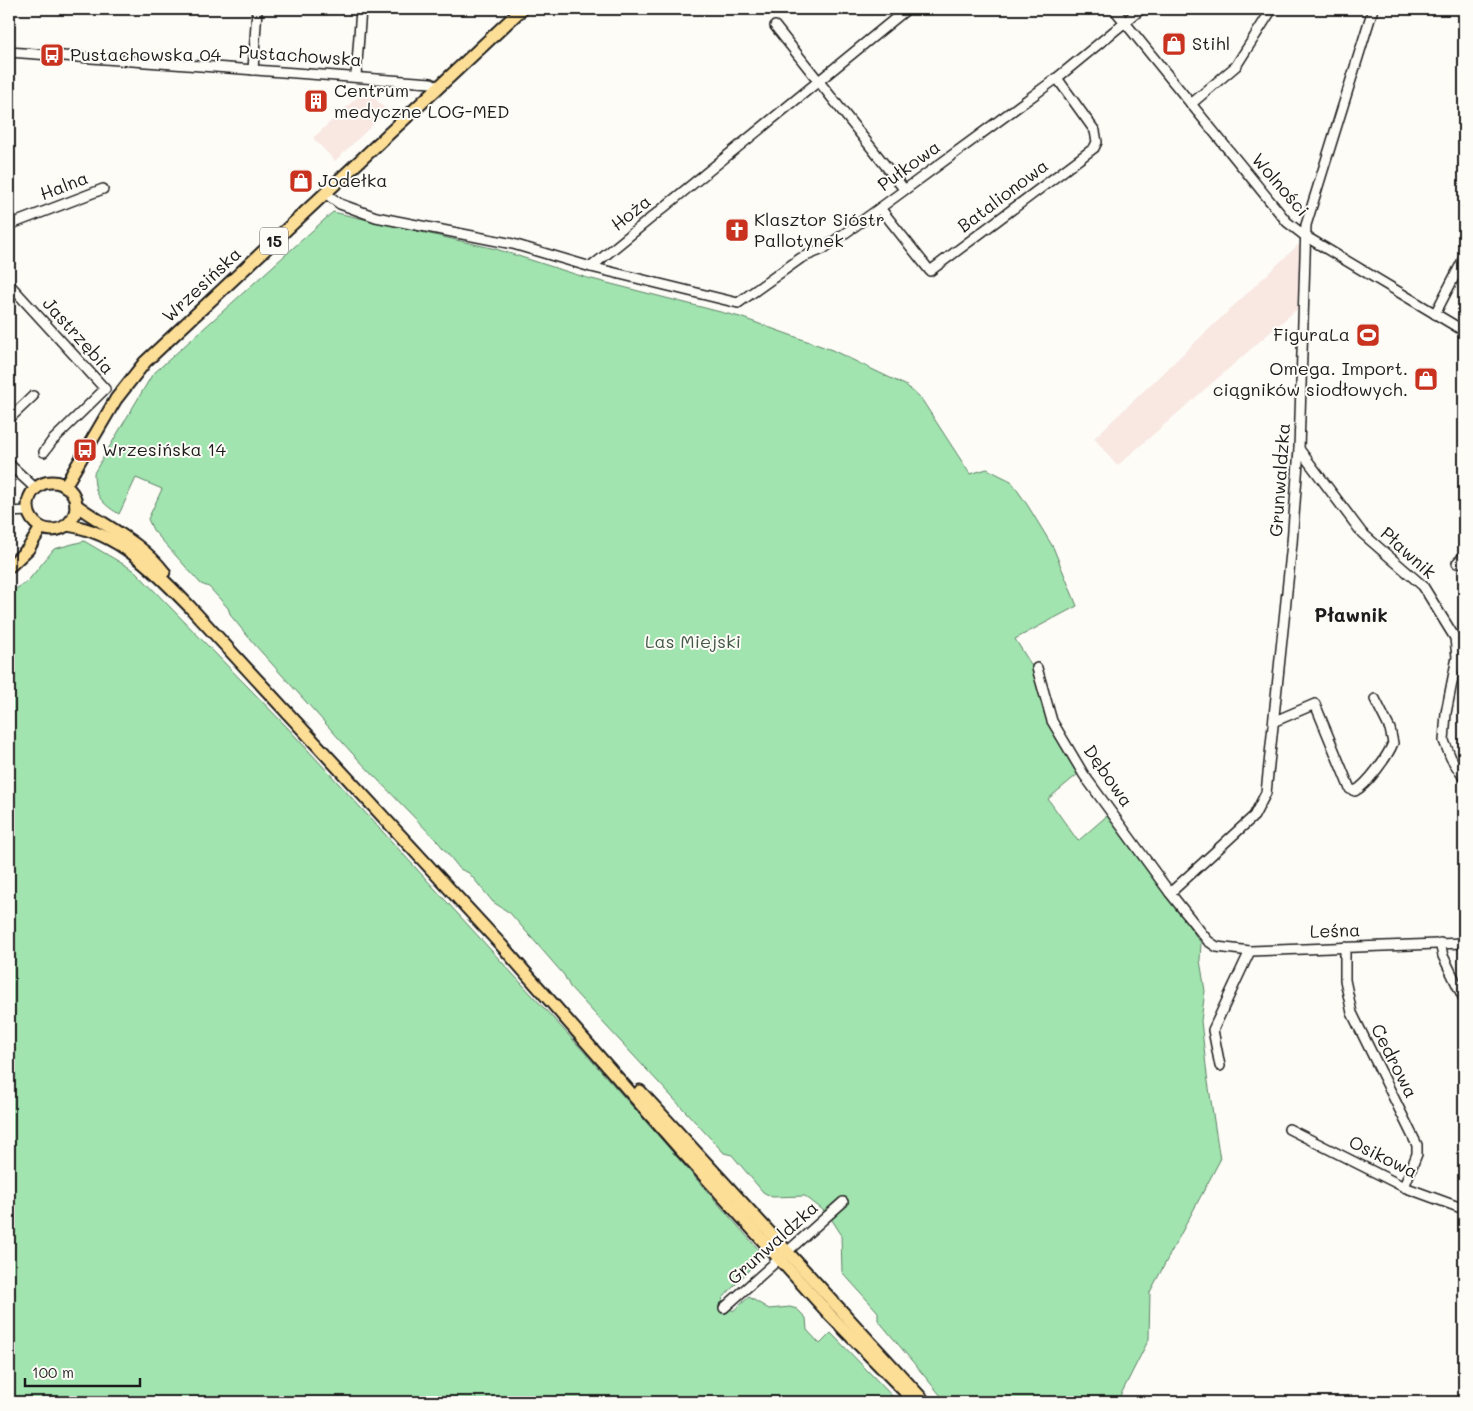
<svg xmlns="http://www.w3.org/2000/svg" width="1473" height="1411" font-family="Mali,sans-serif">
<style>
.built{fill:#f9e7e2}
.green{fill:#a1e4af;stroke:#5e8066}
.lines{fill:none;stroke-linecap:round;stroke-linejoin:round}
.minor-casing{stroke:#1c1c1c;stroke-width:12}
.major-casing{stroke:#1c1c1c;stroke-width:15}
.minor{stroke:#fdfcf7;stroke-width:9}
.major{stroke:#fdde96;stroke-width:11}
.labels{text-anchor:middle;stroke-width:4;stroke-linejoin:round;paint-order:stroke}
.shield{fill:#fdfcf7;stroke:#605f5e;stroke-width:1}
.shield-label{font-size:16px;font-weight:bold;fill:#1c1c1c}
.poi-label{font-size:18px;fill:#1c1c1c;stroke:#fdfcf7;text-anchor:start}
.street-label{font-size:18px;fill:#1c1c1c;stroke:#fdfcf7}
.park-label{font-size:18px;fill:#445848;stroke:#fdfcf7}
.neighbourhood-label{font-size:19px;font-weight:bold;fill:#1c1c1c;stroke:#fdfcf7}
</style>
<rect width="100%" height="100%" fill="#fdfcf7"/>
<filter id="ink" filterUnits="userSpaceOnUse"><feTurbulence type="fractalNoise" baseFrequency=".02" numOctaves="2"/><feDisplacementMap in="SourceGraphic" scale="10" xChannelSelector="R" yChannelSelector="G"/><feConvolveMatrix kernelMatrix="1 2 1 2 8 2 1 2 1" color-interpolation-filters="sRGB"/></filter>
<g filter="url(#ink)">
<!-- built -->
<g class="built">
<polygon points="366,89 387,111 335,161 313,138"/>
<polygon points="1298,245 1301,247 1297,309 1117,466 1094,438"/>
</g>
<!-- green -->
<path class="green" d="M333,212L496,249L584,277L740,317L832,350L907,386L922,400L970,474L987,469L1011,481L1028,506L1053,547L1077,606L1015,639L1032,666L1049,722L1078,774L1048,799L1078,841L1109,814L1201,943L1200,960L1205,991L1201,1021L1207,1075L1220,1160L1150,1292L1149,1339L1117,1402H946L878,1320V1312L842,1272L841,1234L828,1214L727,1305L733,1311L749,1297L769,1309L790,1307L797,1309L806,1318L807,1330L820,1344L831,1333L898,1402H9V593L27,582L54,549L84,541L135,571L285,725L586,1054L759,1250L760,1258L722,1299L727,1304L828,1214L805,1196L772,1197L763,1192L732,1155L724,1153L570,987L564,975L510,913L493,902L469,873L460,869L438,842L352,753L255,645L231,616L228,608L209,587L201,584L153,530L148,519L162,489L136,478L119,514C101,503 94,495 94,473L152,375Z"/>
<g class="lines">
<!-- minor casing -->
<g class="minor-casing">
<g id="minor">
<polyline points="1114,9 1287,222 1305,236 1464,331"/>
<polyline points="775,26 904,189"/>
<polyline points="9,52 431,83 438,87"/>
<polyline points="253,70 257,9"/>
<polyline points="356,76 361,9"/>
<polyline points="1191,104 1236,66 1272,9"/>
<polyline points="325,193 340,204 376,217 513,244 591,267 738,303 801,258 823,249 880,208 1057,78 1141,9"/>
<polyline points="880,208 930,271 1094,148 1097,142 1095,131 1057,78"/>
<polyline points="9,225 103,189"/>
<polyline points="591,267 907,9"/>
<polyline points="9,284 105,389 52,441 44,452"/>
<polyline points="1435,314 1464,258"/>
<polyline points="9,419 33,396"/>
<polyline points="1299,449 1362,533 1423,586 1455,638 1457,657 1446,713 1444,741 1451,758 1464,778"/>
<polyline points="9,464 35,488"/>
<polyline points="9,512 28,511"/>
<polyline points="1457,563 1464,556"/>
<polyline points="1037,668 1052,721 1084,775 1170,893 1208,941 1217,947 1250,951 1464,943"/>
<path d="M1275,721L1315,704L1350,789L1355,791C1367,785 1388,756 1393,743L1390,729L1375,699"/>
<polyline points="1170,893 1254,816 1266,793 1292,543 1299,449 1306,225 1373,9"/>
<polyline points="1440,943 1443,956 1464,999"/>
<polyline points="1345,947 1345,980 1352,1013 1417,1145 1417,1154 1404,1187"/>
<polyline points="1220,1066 1213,1030 1250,951"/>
<polyline points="1289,1129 1404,1187 1464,1209"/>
<polyline points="724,1308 843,1202"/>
</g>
</g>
<!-- major casing -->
<g class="major-casing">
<g id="major">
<circle cx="52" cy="506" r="24"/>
<polyline points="65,486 116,399 145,362 522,9"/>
<path d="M76,505C106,527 141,542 164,572"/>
<path d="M67,525C118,532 155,571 189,606L503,947L679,1148L831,1316L915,1402"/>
<polyline points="9,567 28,549 41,528"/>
<polyline points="640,1091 925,1402"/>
</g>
</g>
<!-- minor -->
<use href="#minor" class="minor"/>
<!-- major -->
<use href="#major" class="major"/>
</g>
</g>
<!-- icons -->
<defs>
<g id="shop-square" transform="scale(1.25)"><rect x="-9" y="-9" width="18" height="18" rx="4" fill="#c8321e" stroke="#fdfcf7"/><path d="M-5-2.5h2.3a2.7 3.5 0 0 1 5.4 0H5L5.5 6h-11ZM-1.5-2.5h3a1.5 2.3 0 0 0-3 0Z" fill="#fff"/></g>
<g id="bus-square" transform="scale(1.25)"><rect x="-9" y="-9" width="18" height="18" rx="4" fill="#c8321e" stroke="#fdfcf7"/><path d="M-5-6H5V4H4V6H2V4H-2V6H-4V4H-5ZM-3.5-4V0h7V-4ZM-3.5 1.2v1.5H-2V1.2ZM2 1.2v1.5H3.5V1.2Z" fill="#fff"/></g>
<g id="building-square" transform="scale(1.25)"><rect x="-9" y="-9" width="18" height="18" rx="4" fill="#c8321e" stroke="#fdfcf7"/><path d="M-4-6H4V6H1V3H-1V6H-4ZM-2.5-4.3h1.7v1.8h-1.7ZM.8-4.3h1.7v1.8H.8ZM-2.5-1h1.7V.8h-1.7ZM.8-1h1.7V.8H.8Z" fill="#fff"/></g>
<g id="church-square" transform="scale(1.25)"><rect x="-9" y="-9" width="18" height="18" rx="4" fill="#c8321e" stroke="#fdfcf7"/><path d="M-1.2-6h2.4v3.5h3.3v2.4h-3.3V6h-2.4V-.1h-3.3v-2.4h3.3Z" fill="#fff"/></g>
<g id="stadium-square" transform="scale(1.25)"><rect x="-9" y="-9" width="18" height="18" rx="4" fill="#c8321e" stroke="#fdfcf7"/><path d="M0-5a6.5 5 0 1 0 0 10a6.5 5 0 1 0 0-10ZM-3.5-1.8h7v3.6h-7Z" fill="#fff"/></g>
</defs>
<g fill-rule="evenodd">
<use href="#shop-square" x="1174" y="44"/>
<use href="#bus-square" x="52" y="55"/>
<use href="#building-square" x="316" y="101"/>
<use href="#shop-square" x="301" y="181"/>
<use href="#church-square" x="737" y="230"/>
<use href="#stadium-square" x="1368" y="335"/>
<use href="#shop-square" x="1426" y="379"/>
<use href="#bus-square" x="85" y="450"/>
</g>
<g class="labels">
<!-- shield labels -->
<rect class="shield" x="260" y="227.5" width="28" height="27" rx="4"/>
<g class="shield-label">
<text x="274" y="247">15</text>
</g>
<!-- poi labels -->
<g class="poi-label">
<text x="1192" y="50">Stihl</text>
<text x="70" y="61">Pustachowska 04</text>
<text x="334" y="97">Centrum<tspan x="334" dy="21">medyczne LOG-MED</tspan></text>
<text x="318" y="187">Jodełka</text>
<text x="754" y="226">Klasztor Sióstr<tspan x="754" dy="21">Pallotynek</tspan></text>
<text x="1350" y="341" text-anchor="end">FiguraLa</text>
<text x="1408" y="375" text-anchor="end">Omega. Import.<tspan x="1408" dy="21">ciągników siodłowych.</tspan></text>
<text x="102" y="456">Wrzesińska 14</text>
</g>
<!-- street labels -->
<g class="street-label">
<text transform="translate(300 56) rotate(4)" y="6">Pustachowska</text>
<text transform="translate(909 166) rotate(-36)" y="6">Pułkowa</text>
<text transform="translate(1280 185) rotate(49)" y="6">Wolności</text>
<text transform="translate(64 186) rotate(-21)" y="6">Halna</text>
<text transform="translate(1003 196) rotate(-37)" y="6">Batalionowa</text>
<text transform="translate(631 213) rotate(-39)" y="6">Hoża</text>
<text transform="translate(202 285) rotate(-43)" y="6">Wrzesińska</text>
<text transform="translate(78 336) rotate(48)" y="6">Jastrzębia</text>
<text transform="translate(1280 480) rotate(-86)" y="6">Grunwaldzka</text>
<text transform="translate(1408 553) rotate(42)" y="6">Pławnik</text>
<text transform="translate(1108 776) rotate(55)" y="6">Dębowa</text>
<text transform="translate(1335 931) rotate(-2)" y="6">Leśna</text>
<text transform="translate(1394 1061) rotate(63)" y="6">Cedrowa</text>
<text transform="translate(1383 1157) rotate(26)" y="6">Osikowa</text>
<text transform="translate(773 1243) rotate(-42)" y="6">Grunwaldzka</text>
</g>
<!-- park labels -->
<g class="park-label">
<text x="693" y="648">Las Miejski</text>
</g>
<!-- neighbourhood labels -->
<g class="neighbourhood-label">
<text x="1351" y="622">Pławnik</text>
</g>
</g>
<!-- margin -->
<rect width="1473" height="1411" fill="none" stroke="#fdfcf7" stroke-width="30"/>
<rect x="15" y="15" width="1443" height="1381" fill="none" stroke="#1c1c1c" stroke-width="2" filter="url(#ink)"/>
<!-- scale -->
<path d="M25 1378v8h115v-8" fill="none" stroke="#1c1c1c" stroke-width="2.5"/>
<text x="32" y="1378" font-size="15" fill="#1c1c1c" stroke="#fdfcf7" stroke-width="4" paint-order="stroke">100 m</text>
</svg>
